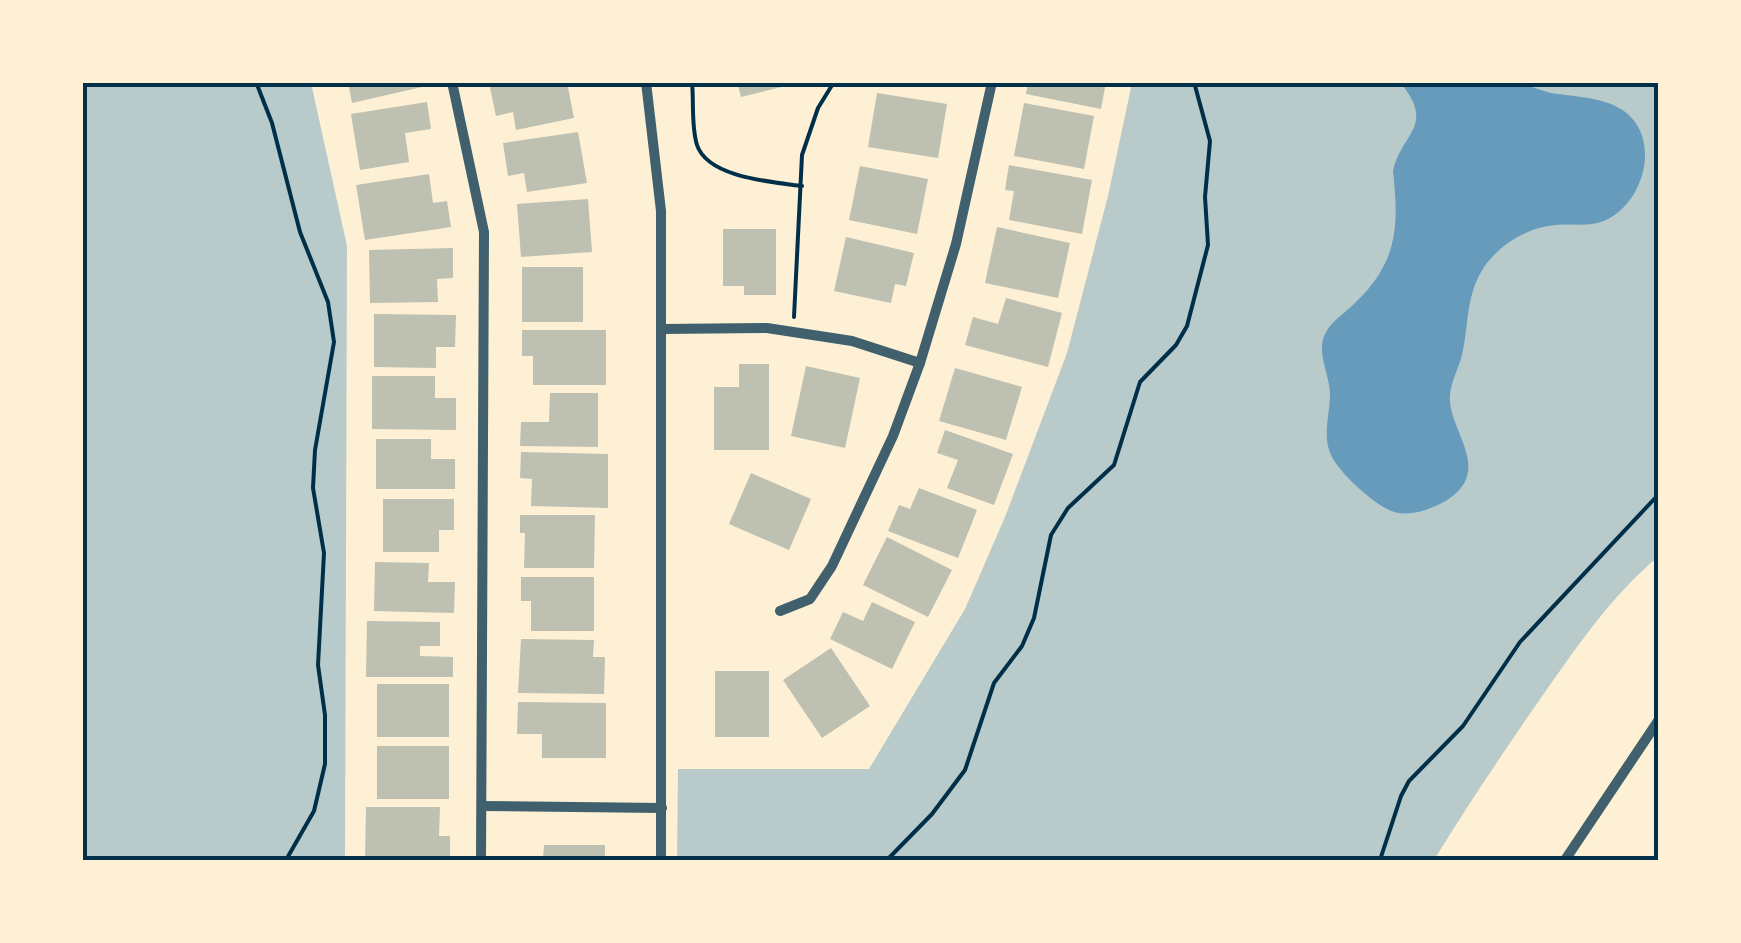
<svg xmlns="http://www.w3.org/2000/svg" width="1741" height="943" font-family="'DejaVu Sans',sans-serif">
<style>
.green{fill:#b9caca}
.water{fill:#669bbc}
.building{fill:#bec0b2}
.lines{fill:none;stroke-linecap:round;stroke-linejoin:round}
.path{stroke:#003049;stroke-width:4}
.minor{stroke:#3f606c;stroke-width:10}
.neatline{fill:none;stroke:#003049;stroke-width:4}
</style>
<rect width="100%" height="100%" fill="#fdf0d5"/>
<!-- green -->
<g class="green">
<polygon points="82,83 311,83 347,246 345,860 83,860"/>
<path d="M1132,83H1658V557C1613,594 1579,644 1545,692C1506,748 1469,803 1434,860H677L678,769H869L965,609L1005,517L1067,353L1108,196Z"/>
</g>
<!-- water -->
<path class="water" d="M1401,83C1436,82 1481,77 1515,82C1529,85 1543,92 1558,94C1579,97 1606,98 1624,111C1661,138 1645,200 1608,219C1590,228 1574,223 1556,225C1527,227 1496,246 1481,272C1465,300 1469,329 1461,359C1457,371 1451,383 1450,395C1447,431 1498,472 1442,503C1428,510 1414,515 1398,513C1379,510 1339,473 1331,455C1322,436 1330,414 1330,395C1330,375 1317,356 1324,336C1330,322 1345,313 1355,303C1398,262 1399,226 1393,171C1401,133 1436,127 1401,83Z"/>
<!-- building -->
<g class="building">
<polygon points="348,82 421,82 422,87 352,103"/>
<polygon points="567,82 574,118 516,130 513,112 496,116 489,83"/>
<polygon points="737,82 794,82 794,84 741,97"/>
<polygon points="1028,82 1106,82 1101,109 1026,94"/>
<polygon points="877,93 947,104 938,158 868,147"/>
<polygon points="427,102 431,129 405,133 409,162 360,170 351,114"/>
<polygon points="1024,103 1094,116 1084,169 1014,156"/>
<polygon points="578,132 587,183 527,192 524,173 508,176 503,143"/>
<polygon points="1009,165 1092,180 1082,234 1009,220 1014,191 1005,190"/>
<polygon points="860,166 928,179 917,234 849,220"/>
<polygon points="429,174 433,203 447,201 451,227 365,240 356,185"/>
<polygon points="588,199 592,252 521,257 517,204"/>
<polygon points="997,227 1070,243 1058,298 985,283"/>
<polygon points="723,229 776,229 776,295 744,295 744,286 723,286"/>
<polygon points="846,237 914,253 906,286 895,284 891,303 834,291"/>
<polygon points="453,248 453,278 437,279 438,302 370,303 369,250"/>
<rect x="522" y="267" width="61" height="55"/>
<polygon points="1006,298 1062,313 1048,367 965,345 973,317 998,324"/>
<polygon points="374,314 456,315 455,347 436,347 436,368 374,367"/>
<polygon points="522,330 606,330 606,385 533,385 533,356 522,356"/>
<polygon points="739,364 769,364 769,450 714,450 714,387 739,387"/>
<polygon points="806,366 860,378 845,448 791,436"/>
<polygon points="955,368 1022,387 1006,440 939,421"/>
<polygon points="372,376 435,376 435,398 456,398 456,430 372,429"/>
<polygon points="550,393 598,393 598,447 520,446 521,422 549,422"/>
<polygon points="945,430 1013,454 994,505 947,488 958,460 937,453"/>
<polygon points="376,439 431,439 431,459 455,459 455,489 376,489"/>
<polygon points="521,452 608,454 608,508 531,506 532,479 520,478"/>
<polygon points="751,473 811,499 789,550 729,524"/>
<polygon points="919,488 977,510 958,558 888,531 899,505 910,509"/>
<polygon points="383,499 454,499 454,530 439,530 439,552 383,552"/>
<polygon points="520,515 595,515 594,568 524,568 525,533 520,533"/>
<polygon points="887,537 952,570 928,617 863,585"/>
<polygon points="375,562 429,563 428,582 455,582 454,613 374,611"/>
<polygon points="521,577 594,577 594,631 531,631 531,601 521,601"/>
<polygon points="872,602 915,622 892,669 830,639 843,612 863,621"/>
<polygon points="367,621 440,622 440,646 420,646 420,656 453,657 453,677 366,677"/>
<polygon points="521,639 594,640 593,657 605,657 604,694 518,693"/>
<polygon points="831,648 870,706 822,738 783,680"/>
<rect x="715" y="671" width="54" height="66"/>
<rect x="377" y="684" width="72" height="53"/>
<polygon points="518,702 606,703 606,758 542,758 542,734 517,734"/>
<rect x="377" y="746" width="72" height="53"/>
<polygon points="366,807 440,807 439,836 450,836 450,860 365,860"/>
<polygon points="544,845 605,845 605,860 543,860"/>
</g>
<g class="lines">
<!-- path -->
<g class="path">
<polyline points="256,82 272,123 300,232 328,302 334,342 315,450 313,488 324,553 318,665 325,715 325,764 314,811 286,860"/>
<path d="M692,82C694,102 691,126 697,145C708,178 773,182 802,186"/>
<polyline points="794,317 802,155 818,108 834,82"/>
<polyline points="887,860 932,814 965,770 994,683 1022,646 1034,618 1051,535 1068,508 1114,465 1140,382 1176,345 1187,326 1208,245 1205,197 1210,141 1194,82"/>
<polyline points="1380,860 1401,796 1409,781 1463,726 1520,642 1658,495"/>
</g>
<!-- minor -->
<g class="minor">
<polyline points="452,82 484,232 481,860"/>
<polyline points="646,82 661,211 661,860"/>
<polyline points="661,329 767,328 852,341 920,363"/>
<polyline points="780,611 810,599 832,566 893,436 920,363 956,244 992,82"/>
<polyline points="482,806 662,808"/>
<polyline points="1565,860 1658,721"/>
</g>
</g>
<!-- border -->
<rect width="1741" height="943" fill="none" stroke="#fdf0d5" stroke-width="170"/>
<rect x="85" y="85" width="1571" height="773" class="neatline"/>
</svg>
